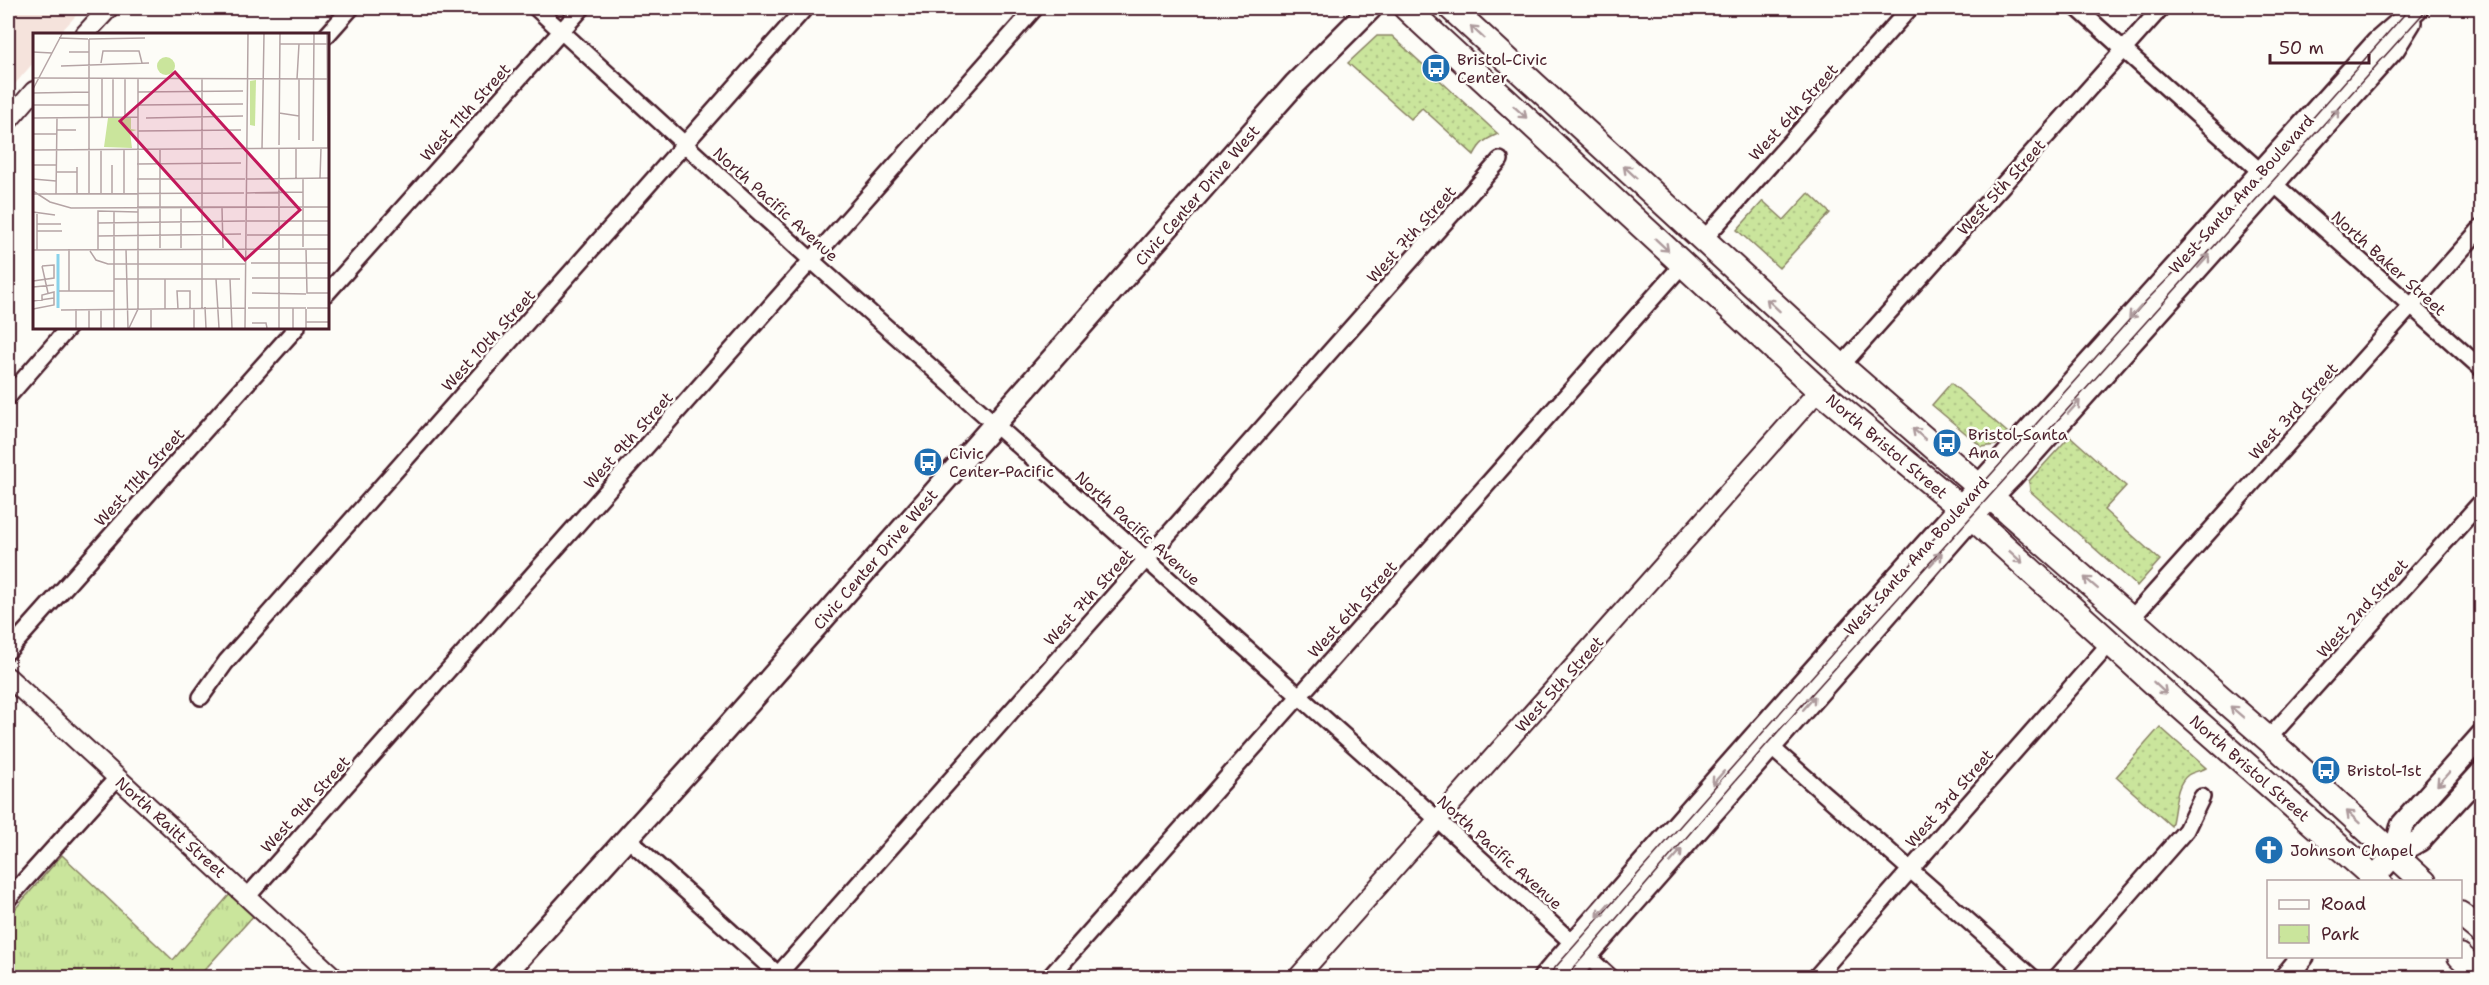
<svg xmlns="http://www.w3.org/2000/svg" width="2489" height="985" font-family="'Shantell Sans',sans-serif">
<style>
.built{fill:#f5e3dc}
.grass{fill:url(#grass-dots);stroke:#8a8264;stroke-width:1.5}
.park{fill:url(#park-tufts);stroke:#8a8264;stroke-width:1.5}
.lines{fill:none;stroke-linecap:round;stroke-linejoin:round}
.minor-casing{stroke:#4a1f2b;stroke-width:20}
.tertiary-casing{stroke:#4a1f2b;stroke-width:22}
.secondary-casing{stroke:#4a1f2b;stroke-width:26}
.primary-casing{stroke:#4a1f2b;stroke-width:28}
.minor{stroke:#fdfcf7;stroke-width:15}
.tertiary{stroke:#fdfcf7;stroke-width:18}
.secondary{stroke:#fdfcf7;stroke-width:21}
.primary{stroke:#fdfcf7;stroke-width:24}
.tram{stroke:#4a1f2b;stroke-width:1.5}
.oneway{stroke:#ac999b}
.labels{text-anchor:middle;stroke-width:5;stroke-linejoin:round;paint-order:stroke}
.poi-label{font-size:16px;fill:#4a1f2b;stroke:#fdfcf7;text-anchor:start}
.street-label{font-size:16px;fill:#4a1f2b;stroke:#fdfcf7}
.inset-river{fill:none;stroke:#89d2ea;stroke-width:3}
.inset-road{fill:none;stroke:#b5a4a5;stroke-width:1.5}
.view{fill:#c2185b;fill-opacity:0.15;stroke:#c2185b;stroke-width:3}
.inset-edge{fill:none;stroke:#4a1f2b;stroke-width:3}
</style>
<defs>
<pattern id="grass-dots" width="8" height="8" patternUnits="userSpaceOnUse" patternTransform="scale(1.5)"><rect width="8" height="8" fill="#cae59c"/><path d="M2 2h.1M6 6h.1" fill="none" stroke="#afc487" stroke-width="1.8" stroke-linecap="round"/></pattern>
<pattern id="park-tufts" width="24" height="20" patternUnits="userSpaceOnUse" patternTransform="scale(1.5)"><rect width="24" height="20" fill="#cae59c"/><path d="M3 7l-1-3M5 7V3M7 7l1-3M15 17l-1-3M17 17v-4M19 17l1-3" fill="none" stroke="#afc487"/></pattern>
</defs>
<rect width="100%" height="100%" fill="#fdfcf7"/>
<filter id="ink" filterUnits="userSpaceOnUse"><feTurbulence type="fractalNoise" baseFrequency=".0167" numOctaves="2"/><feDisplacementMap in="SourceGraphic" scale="12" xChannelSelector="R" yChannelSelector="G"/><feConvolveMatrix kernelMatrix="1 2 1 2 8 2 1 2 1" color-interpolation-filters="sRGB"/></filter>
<g filter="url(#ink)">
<!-- built -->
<polygon class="built" points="8,8 83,8 59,34 34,34 34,62 8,92"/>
<!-- grass -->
<g class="grass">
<path d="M1377,36H1392L1498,134C1486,139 1480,143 1474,155L1422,108L1411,119L1348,63Z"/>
<polygon points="1809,193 1830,213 1779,268 1737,230 1763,201 1784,220"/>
<polygon points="1951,383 2007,432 1996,445 1982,447 1932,405"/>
<polygon points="2070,436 2126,486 2104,510 2160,560 2137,586 2030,491 2029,481"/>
<path d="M2160,727L2206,768C2201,771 2194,771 2188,775C2174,785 2176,811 2171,826L2116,777Z"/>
</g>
<!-- park -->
<polygon class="park" points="62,855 173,960 231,893 255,914 198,977 8,978 8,917"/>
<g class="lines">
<!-- minor casing -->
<g class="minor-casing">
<g id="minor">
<polyline points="536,8 811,260 1438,820 1611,978"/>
<polyline points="2077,8 2261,172"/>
<polyline points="327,35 351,8"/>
<polyline points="2273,183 2482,369"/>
<polyline points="1703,240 1910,8"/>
<polyline points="327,293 582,8"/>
<polyline points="1841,366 2161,8"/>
<polyline points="8,397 69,327"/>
<polyline points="2131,619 2482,227"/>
<polyline points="8,651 297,327"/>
<polyline points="201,697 226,662 805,8"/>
<polyline points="2268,739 2482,501"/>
<polyline points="1771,747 2033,978"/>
<polyline points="626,837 782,978"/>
<polyline points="247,897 1035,8"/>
<polyline points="8,899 117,778"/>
<polyline points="775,978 1500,160"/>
<polyline points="1049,978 1683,264"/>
<polyline points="1815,978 2111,642"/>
<polyline points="2056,978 2186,830 2202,797"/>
</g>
</g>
<!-- tertiary casing -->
<g class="tertiary-casing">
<g id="tertiary">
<polyline points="85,34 109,8"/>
<polyline points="8,121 34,91"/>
<polyline points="8,677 335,978"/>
<polyline points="1297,978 1819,390"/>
</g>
</g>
<!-- secondary casing -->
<g class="secondary-casing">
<g id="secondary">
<polyline points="2394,855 2402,825 2482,735"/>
<polyline points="2370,882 2394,855 2420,840 2482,772"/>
<polyline points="501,978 725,730 1239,147 1295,84 1371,8"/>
<path d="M1544,978C1817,662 2099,354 2377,43L2417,8"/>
<polyline points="1567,978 1972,517 2011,477 2394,48 2410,22"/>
<polyline points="2285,978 2303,956"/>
</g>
</g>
<!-- primary casing -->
<g class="primary-casing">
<g id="primary">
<polyline points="1406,8 1819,390 1972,517 2165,693 2379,882"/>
<polyline points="1451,8 1841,366 2268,739 2424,882"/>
<polyline points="2460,914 2482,932"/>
<polyline points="2460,956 2482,976"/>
</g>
</g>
<!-- minor -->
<use href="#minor" class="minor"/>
<!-- tertiary -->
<use href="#tertiary" class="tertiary"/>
<!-- secondary -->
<use href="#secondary" class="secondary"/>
<!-- primary -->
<use href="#primary" class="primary"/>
<!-- tram -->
<g class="tram">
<polyline points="1546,978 1961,508 2146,301 2196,250 2410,8"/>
<polyline points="1565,978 1767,744 2428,8"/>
</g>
</g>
<!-- one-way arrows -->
<defs><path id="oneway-shaft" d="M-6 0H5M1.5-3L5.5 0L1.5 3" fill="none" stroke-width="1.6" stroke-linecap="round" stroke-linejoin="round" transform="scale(1.5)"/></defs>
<g class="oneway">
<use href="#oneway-shaft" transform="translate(1477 32) rotate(-137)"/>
<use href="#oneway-shaft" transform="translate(1520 112) rotate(42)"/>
<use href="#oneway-shaft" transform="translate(2333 116) rotate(-48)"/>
<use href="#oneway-shaft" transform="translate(1630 172) rotate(-137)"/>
<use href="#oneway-shaft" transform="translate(1662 245) rotate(43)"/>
<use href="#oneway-shaft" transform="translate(2204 261) rotate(-48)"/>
<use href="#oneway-shaft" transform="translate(1773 305) rotate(-137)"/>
<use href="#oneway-shaft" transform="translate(2135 312) rotate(132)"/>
<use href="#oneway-shaft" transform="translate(2074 407) rotate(-48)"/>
<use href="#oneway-shaft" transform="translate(1919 434) rotate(-139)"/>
<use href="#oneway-shaft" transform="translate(2016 557) rotate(42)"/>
<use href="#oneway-shaft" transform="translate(1936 559) rotate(-48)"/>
<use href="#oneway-shaft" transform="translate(2091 583) rotate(-139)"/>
<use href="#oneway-shaft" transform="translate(2160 688) rotate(43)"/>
<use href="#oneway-shaft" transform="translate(1809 703) rotate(-49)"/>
<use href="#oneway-shaft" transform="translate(2237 712) rotate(-139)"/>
<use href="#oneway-shaft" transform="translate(1718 778) rotate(131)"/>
<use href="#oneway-shaft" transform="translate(2443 779) rotate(132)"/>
<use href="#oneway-shaft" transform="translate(2353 817) rotate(-137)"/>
<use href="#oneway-shaft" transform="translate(1676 856) rotate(-49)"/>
<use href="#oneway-shaft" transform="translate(1603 910) rotate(131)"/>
</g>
</g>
<!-- icons -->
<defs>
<g id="bus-disc" transform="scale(1.5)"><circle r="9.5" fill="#1f6fb2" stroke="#fdfcf7"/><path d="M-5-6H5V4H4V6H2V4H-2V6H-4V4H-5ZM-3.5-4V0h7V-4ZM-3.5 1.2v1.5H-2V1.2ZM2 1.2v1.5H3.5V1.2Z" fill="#fff"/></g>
<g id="church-disc" transform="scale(1.5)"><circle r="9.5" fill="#1f6fb2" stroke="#fdfcf7"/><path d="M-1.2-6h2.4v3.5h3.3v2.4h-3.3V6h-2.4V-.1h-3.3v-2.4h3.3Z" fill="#fff"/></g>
</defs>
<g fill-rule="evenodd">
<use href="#bus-disc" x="1436" y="68"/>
<use href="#bus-disc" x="1947" y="443"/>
<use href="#bus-disc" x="928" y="462"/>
<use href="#bus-disc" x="2326" y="770"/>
<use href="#church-disc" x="2269" y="850"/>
</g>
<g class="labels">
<!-- poi labels -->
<g class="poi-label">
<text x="1457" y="65">Bristol-Civic<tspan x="1457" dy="18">Center</tspan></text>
<text x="1968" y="440">Bristol-Santa<tspan x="1968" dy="18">Ana</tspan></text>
<text x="949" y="459">Civic<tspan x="949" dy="18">Center-Pacific</tspan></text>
<text x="2347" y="776">Bristol-1st</text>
<text x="2290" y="856">Johnson Chapel</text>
</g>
<!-- street labels -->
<g class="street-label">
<text transform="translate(465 112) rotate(-48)" y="6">West 11th Street</text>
<text transform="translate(1793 112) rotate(-48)" y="6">West 6th Street</text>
<text transform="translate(2001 187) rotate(-48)" y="6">West 5th Street</text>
<text transform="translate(2241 194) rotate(-48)" y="6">West Santa Ana Boulevard</text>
<text transform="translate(1197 195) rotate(-49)" y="6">Civic Center Drive West</text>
<text transform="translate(776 204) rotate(42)" y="6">North Pacific Avenue</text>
<text transform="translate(1411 234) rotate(-48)" y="6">West 7th Street</text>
<text transform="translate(2389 263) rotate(42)" y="6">North Baker Street</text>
<text transform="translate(488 340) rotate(-48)" y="6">West 10th Street</text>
<text transform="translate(2293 411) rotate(-48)" y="6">West 3rd Street</text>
<text transform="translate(628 440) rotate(-48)" y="6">West 9th Street</text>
<text transform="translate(1887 446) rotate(40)" y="6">North Bristol Street</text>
<text transform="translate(139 477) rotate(-48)" y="6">West 11th Street</text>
<text transform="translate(1138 528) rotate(42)" y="6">North Pacific Avenue</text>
<text transform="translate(1916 556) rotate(-48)" y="6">West Santa Ana Boulevard</text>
<text transform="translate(875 559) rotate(-49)" y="6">Civic Center Drive West</text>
<text transform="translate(1088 597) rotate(-48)" y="6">West 7th Street</text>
<text transform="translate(2362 608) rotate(-48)" y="6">West 2nd Street</text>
<text transform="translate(1352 609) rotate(-48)" y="6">West 6th Street</text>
<text transform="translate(1559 684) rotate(-48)" y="6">West 5th Street</text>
<text transform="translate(2250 768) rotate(41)" y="6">North Bristol Street</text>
<text transform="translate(1949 798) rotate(-49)" y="6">West 3rd Street</text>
<text transform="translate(305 804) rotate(-48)" y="6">West 9th Street</text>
<text transform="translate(171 827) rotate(42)" y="6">North Raitt Street</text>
<text transform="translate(1500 852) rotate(42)" y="6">North Pacific Avenue</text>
</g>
</g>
<!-- overview -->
<g transform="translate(33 33)">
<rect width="296" height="296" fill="#fdfcf7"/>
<path d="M223,47L222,93L217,92V48Z" fill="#cae59c"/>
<path d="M75,85H98V96L104,97L97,99L99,115L71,114Z" fill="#cae59c"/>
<path d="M124 33a9 9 0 1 1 18 0a9 9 0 1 1-18 0Z" fill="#cae59c"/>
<path class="inset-river" d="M25,221V275"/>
<path class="inset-road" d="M294,1L295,115M26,5L55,6M56,6L112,5M247,11H296M0,19L19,20M36,19H56M68,30L70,18H106L109,30M28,33L116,30M0,45L296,46M69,46V84M264,46L266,11M0,56L29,1M105,59L210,58M0,60L56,59M0,72H56M105,72L210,71M246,80L266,83M80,84V46M92,84V46M0,85L105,84M113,85L210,83M24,97H43M105,98L208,97M0,101H24M266,107V46M280,108L281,1M246,112L247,1M91,116V160M127,116V174M229,116L231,1M0,117L296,115M104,131L208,130M0,132H24M24,139H44M263,145V116M270,145V214M287,145L288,115M0,146L23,148M104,146H212M214,146L296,145M0,158L17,169L38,175L296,174M214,160L270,159M0,161L211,160M23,161L24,85M44,161V134M56,161V6M68,161V116M79,161V132M246,173V116M104,174H296M246,174V295M127,175V215M148,175V215M189,175L190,215M81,178V295M0,179L22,182M4,179V217M214,188H296M65,190L212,188M4,191H28M4,198H29M214,202H296M65,203L208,201M36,216V258M65,216V178L105,179M93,216L95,295M273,216L274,260H296M0,217L296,216M57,218L63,227L75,231H212M218,230H296M9,233L15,260M9,233L21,232V240M219,245H296M81,246H207M132,246V276M183,246L186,295M197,246L199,295M0,248L21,245V240M0,254L21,252M26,258H81M219,260L273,261M0,268L21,265M172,274L173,295M215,275H273M274,275H296M0,276L21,272V259L9,262V268M56,276V295M68,276V295M145,276L144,258H157V276M161,276V295M169,276V45M273,276V295M28,277L212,275M273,289H296M219,290H233L234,295M43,295V276M96,295L105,276V46M118,295V276M212,295L215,1M260,295V275"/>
<path class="view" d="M142,39L267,177L212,227L87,88Z"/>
<rect width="296" height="296" class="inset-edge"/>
</g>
<!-- margin -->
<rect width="2489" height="985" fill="none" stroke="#fdfcf7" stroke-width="30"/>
<rect x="15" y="15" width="2459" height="955" fill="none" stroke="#4a1f2b" stroke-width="2" filter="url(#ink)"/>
<!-- legend -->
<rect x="2267" y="880" width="195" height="78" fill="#fdfcf7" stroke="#b5a4a5" stroke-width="1.5"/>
<rect x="2279" y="900" width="30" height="9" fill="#fdfcf7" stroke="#b5a4a5" stroke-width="1.5"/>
<text x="2321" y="910" font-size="18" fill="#4a1f2b">Road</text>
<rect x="2279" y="925" width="30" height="18" fill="url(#park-tufts)" stroke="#b5a4a5" stroke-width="1.5"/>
<text x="2321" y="940" font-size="18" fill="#4a1f2b">Park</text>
<!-- scale -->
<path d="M2270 54v9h99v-9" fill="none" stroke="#4a1f2b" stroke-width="3"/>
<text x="2279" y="54" font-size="18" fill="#4a1f2b" stroke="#fdfcf7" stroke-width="4.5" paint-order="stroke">50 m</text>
</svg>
